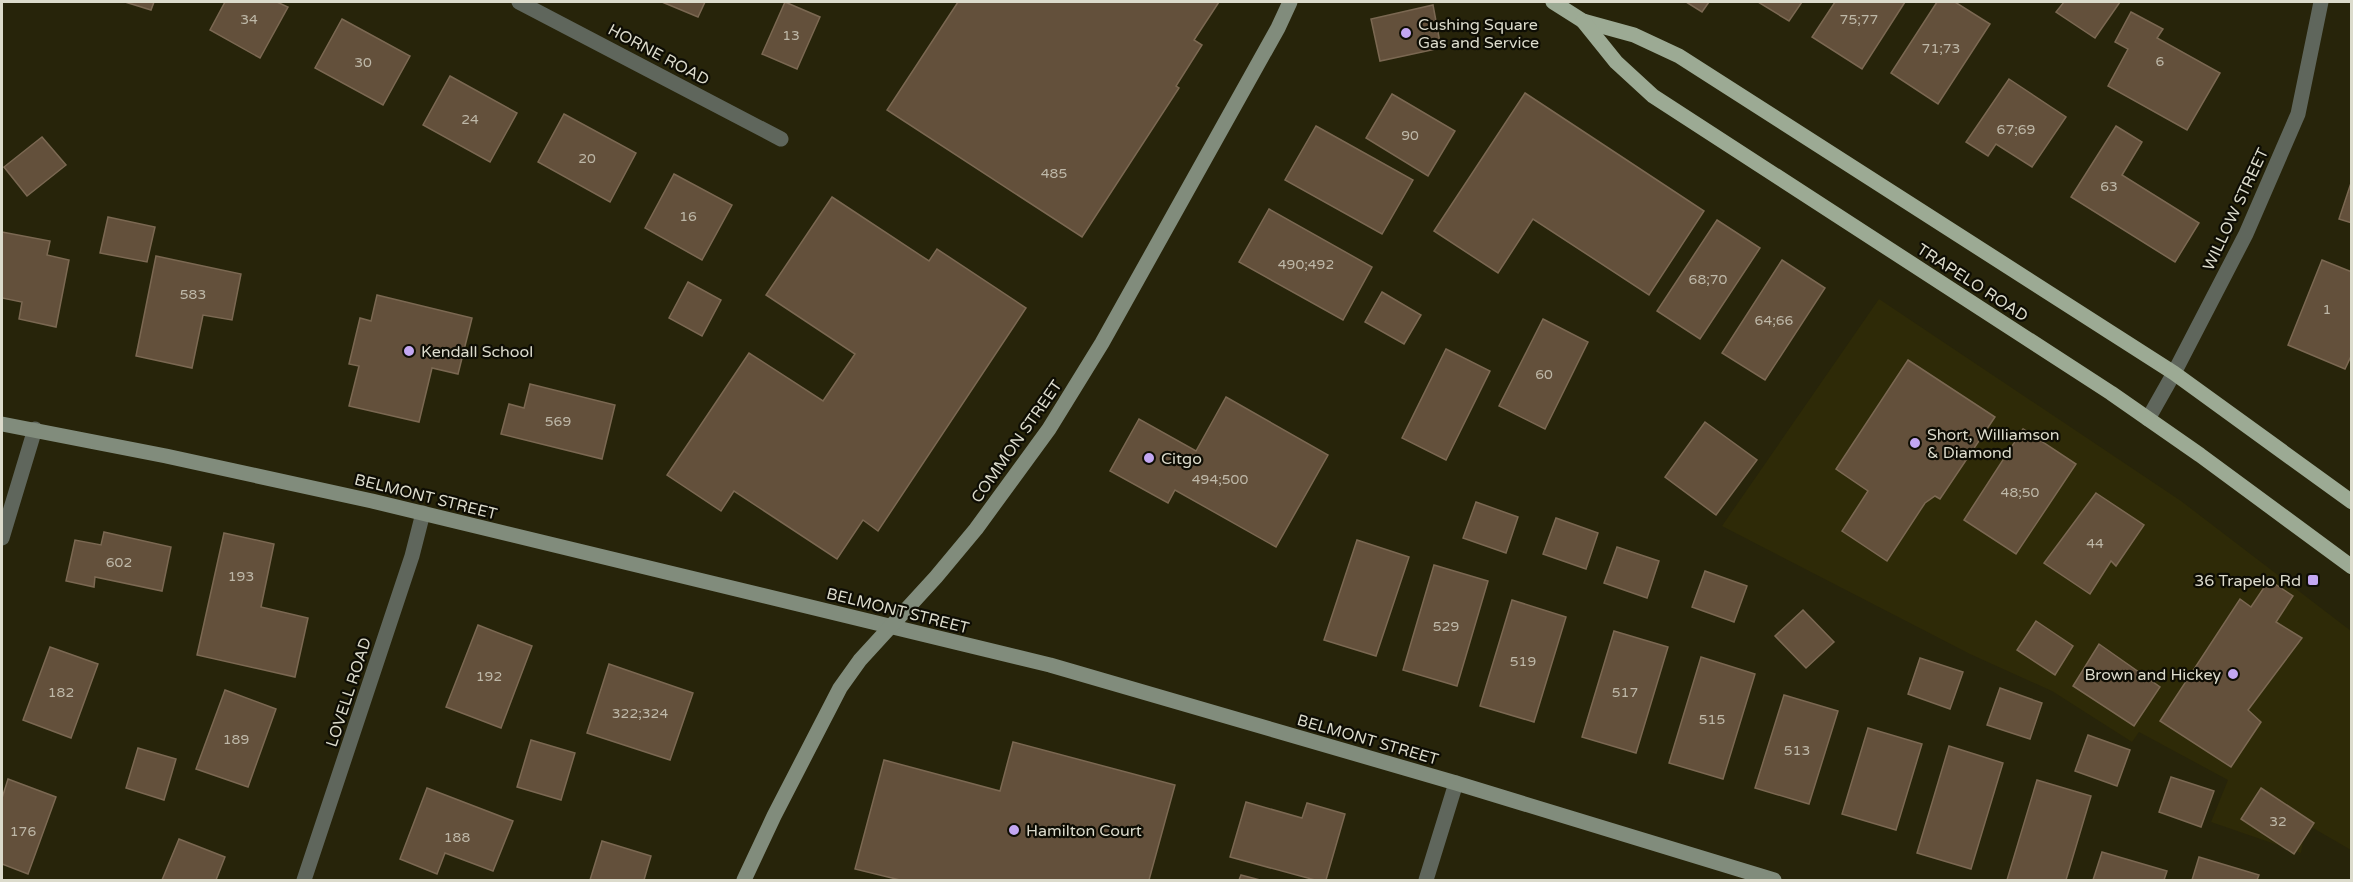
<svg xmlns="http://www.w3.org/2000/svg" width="2353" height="882" viewBox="0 0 2353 882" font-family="'Varela Round',sans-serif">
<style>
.built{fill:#2e2a07}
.building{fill:#63503b;stroke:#7b6852;stroke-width:1.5}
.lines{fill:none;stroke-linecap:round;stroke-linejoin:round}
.minor{stroke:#5f665c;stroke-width:15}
.secondary{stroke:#818c7c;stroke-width:15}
.primary{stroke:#9caa94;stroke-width:15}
.poi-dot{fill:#c3a7f2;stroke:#0e0d04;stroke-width:2}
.labels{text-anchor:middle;stroke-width:4.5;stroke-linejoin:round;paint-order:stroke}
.number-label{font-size:14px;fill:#beb8a8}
.poi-label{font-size:16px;fill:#dcdbcc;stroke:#0e0d04;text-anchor:start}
.street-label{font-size:16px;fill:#dcdbcc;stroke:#0e0d04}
</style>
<rect width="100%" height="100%" fill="#27240a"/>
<polygon class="built" points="1879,299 2181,501 2351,631 2351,850 2306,824 2301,853 2211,822 2228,780 2139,732 2132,742 2052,691 1970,654 1722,526"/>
<g class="building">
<polygon points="125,2 154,2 151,10"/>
<polygon points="225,2 277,2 288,7 260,58 210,30"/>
<polygon points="662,2 705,2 698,17"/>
<polygon points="785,2 820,17 797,69 762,54"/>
<polygon points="958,2 1219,2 1194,40 1202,45 1176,86 1179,88 1082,237 887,110"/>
<polygon points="1686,2 1709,2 1702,12"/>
<polygon points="1758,2 1802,2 1789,21"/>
<polygon points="1835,2 1905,2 1862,69 1812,37"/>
<polygon points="1937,2 1955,2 1990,24 1938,104 1891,73"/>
<polygon points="2064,2 2120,2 2095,38 2056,12"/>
<polygon points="1433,5 1441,48 1380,61 1371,19"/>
<polygon points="2131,12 2163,29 2157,38 2220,73 2187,130 2108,86 2128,49 2115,42"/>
<polygon points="342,19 410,56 383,105 315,68"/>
<polygon points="450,76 517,113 490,162 423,125"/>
<polygon points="2009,79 2066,117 2032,167 1996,144 1988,156 1966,142"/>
<polygon points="1525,93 1704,211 1649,295 1533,219 1498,273 1434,231"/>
<polygon points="1392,94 1455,131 1428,176 1366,138"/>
<polygon points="564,114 636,153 610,202 538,162"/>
<polygon points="1316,126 1413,180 1382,234 1285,180"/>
<polygon points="2116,126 2142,142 2122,175 2199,223 2175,262 2071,197"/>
<polygon points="42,137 66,165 27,196 4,167"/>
<polygon points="674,174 732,205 702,260 645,228"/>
<polygon points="2352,180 2352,223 2339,219"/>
<polygon points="832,197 929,261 937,249 1026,308 878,531 863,520 837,559 734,491 721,511 667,475 749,353 823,401 855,354 766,295"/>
<polygon points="1269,209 1372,267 1343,320 1239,262"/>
<polygon points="108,217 155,227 147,262 100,253"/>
<polygon points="1717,220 1760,248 1700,339 1657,311"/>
<polygon points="2,232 50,241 47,255 69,260 56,327 19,319 22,302 2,298"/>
<polygon points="156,256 241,274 232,320 203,315 192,368 136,356"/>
<polygon points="1782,260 1825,288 1765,380 1722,353"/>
<polygon points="2322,260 2352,272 2352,354 2345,369 2288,345"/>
<polygon points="688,282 721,300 702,336 669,318"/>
<polygon points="1382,292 1421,315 1404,344 1365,322"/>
<polygon points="377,295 472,318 458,374 432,368 419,422 349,406 359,366 349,364 360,318 371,321"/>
<polygon points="1543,319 1588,342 1545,429 1499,406"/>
<polygon points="1446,349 1490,371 1446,460 1402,438"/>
<polygon points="1908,360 1995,417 1940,499 1935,496 1925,503 1887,561 1842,531 1868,491 1836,469"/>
<polygon points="530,384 615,405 602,459 501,434 509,404 524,408"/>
<polygon points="1226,397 1328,455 1276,547 1175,490 1168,503 1110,471 1139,419 1196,451"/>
<polygon points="1705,422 1757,460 1716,515 1665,477"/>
<polygon points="2023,429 2076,464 2016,554 1964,520"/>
<polygon points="2096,493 2144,525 2116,566 2111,561 2090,594 2044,563"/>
<polygon points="1476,502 1518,517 1506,553 1463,538"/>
<polygon points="1556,518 1598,533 1586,569 1543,554"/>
<polygon points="104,532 171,547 162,591 95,577 94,587 66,581 75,540 101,545"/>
<polygon points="224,533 274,544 261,607 308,618 295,677 197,655"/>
<polygon points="1357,540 1409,557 1376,656 1324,640"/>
<polygon points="1617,547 1659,561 1647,598 1604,583"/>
<polygon points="1434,565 1488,581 1457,686 1403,670"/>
<polygon points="1705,571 1747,586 1734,622 1692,607"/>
<polygon points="2269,580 2293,596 2276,622 2302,638 2248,710 2261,722 2231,767 2160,721 2240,599 2251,607"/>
<polygon points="1512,600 1566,617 1534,722 1480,706"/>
<polygon points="1803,610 1834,642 1806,668 1775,636"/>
<polygon points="2036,621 2073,646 2055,675 2017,650"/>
<polygon points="478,625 532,646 501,728 446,707"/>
<polygon points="1614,631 1668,647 1636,753 1582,737"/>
<polygon points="2099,644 2160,687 2134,726 2073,686"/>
<polygon points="50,647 98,664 71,738 23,720"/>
<polygon points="1701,657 1755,674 1723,779 1669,763"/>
<polygon points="1920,658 1963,672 1950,709 1908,694"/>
<polygon points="609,664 693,693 670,760 587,733"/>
<polygon points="2000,688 2042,703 2030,739 1987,725"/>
<polygon points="225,690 276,709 248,787 196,769"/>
<polygon points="1784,695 1838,711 1809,804 1755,788"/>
<polygon points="1868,728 1922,744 1896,830 1842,814"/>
<polygon points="2088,735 2130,750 2117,786 2075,771"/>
<polygon points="531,740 575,753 561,800 517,787"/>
<polygon points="1013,742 1175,785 1149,880 900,880 855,869 884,760 1000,791"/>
<polygon points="1949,746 2003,763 1971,869 1917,853"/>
<polygon points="138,748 176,759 164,800 126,788"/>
<polygon points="2171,777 2214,791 2201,827 2159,812"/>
<polygon points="8,779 56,797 28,874 2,864 2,798"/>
<polygon points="2037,780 2091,796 2066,880 2007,880"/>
<polygon points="427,788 513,821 493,871 445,853 437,874 400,859"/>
<polygon points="2261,788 2314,823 2294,854 2241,819"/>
<polygon points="1246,802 1302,818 1307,803 1345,814 1326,880 1315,880 1230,857"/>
<polygon points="179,839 225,857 216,880 162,880"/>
<polygon points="602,841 651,856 644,880 590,880"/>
<polygon points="2102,852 2167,871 2164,880 2093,880"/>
<polygon points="2199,857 2259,875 2257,880 2192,880"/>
<polygon points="1241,875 1260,880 1239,880"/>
</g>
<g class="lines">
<g class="minor">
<polyline points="519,2 781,139"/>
<polyline points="2148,419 2174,373 2246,234 2298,114 2321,2"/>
<polyline points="2,538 35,429"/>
<polyline points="304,880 412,556 423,513"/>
<polyline points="1426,880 1456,783"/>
</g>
<g class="secondary">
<polyline points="2,424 166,456 372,501 1050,665 1456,783 1774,880"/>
<polyline points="744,880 774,816 840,688 860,660 936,577 976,529 1049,429 1102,343 1278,28 1290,2"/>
</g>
<g class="primary">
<polyline points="1553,2 1583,21 1634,35 1679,56 2174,373 2352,502"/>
<polyline points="1583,21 1616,62 1653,96 2111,393 2200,455 2352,567"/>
</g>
</g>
<g class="poi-dot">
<circle cx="1406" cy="33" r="6"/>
<circle cx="409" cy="351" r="6"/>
<circle cx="1915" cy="443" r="6"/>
<circle cx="1149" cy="458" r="6"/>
<rect x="2307" y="574" width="12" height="12" rx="3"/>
<circle cx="2233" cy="674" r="6"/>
<circle cx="1014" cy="830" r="6"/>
</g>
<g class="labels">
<g class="number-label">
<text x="249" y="24">34</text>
<text x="1859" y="24">75;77</text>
<text x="791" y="40">13</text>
<text x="1941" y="53">71;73</text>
<text x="2160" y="66">6</text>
<text x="363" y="67">30</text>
<text x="470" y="124">24</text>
<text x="2016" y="134">67;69</text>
<text x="1410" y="140">90</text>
<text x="587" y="163">20</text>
<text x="1054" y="178">485</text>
<text x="2109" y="191">63</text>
<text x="688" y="221">16</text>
<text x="1306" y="269">490;492</text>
<text x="1708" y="284">68;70</text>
<text x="193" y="299">583</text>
<text x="2327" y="314">1</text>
<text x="1774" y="325">64;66</text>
<text x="1544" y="379">60</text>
<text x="558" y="426">569</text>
<text x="1220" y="484">494;500</text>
<text x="2020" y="497">48;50</text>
<text x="2095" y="548">44</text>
<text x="119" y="567">602</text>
<text x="241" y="581">193</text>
<text x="1446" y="631">529</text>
<text x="1523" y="666">519</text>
<text x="489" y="681">192</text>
<text x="61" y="697">182</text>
<text x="1625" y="697">517</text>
<text x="640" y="718">322;324</text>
<text x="1712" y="724">515</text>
<text x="236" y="744">189</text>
<text x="1797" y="755">513</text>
<text x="2278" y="826">32</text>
<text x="23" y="836">176</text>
<text x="457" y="842">188</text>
</g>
<g class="poi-label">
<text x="1418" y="30">Cushing Square<tspan x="1418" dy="18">Gas and Service</tspan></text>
<text x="421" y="357">Kendall School</text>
<text x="1927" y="440">Short, Williamson<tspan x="1927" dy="18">&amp; Diamond</tspan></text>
<text x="1161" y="464">Citgo</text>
<text x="2301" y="586" text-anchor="end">36 Trapelo Rd</text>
<text x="2221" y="680" text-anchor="end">Brown and Hickey</text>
<text x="1026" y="836">Hamilton Court</text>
</g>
<g class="street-label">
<text transform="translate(659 54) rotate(28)" y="6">HORNE ROAD</text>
<text transform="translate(2235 209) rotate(-65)" y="6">WILLOW STREET</text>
<text transform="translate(1973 282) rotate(33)" y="6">TRAPELO ROAD</text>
<text transform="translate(1016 441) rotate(-55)" y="6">COMMON STREET</text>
<text transform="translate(426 496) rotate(14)" y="6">BELMONT STREET</text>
<text transform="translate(898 610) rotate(14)" y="6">BELMONT STREET</text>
<text transform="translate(348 692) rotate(-72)" y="6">LOVELL ROAD</text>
<text transform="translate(1368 739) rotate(16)" y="6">BELMONT STREET</text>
</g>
</g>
<rect width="2353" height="882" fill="none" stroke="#dcdbcc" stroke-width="6"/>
</svg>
